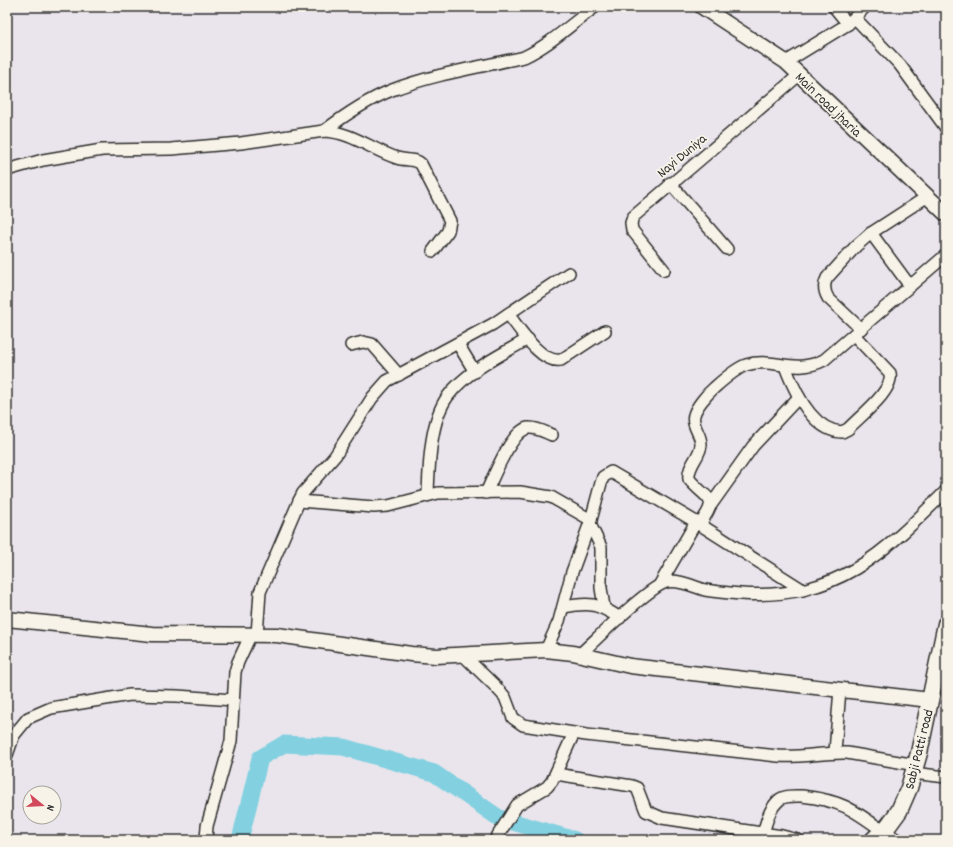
<svg xmlns="http://www.w3.org/2000/svg" width="953" height="847" viewBox="0 0 953 847" font-family="Dekko,sans-serif">
<style>
.lines{fill:none;stroke-linecap:round;stroke-linejoin:round}
.river{stroke:#82d0e0;stroke-width:17}
.service-casing{stroke:#2b2b2b;stroke-width:8}
.minor-casing{stroke:#2b2b2b;stroke-width:14}
.tertiary-casing{stroke:#2b2b2b;stroke-width:17}
.secondary-casing{stroke:#2b2b2b;stroke-width:19}
.service{stroke:#f7f3e8;stroke-width:5.5}
.minor{stroke:#f7f3e8;stroke-width:11}
.tertiary{stroke:#f7f3e8;stroke-width:14}
.secondary{stroke:#f7f3e8;stroke-width:16}
.labels{text-anchor:middle;stroke-width:3.5;stroke-linejoin:round;paint-order:stroke}
.street-label{font-size:14px;fill:#2b2b2b;stroke:#f7f3e8}
</style>
<rect width="100%" height="100%" fill="#eae5ec"/>
<filter id="ink" filterUnits="userSpaceOnUse"><feTurbulence type="fractalNoise" baseFrequency=".025" numOctaves="2"/><feDisplacementMap in="SourceGraphic" scale="8" xChannelSelector="R" yChannelSelector="G"/><feConvolveMatrix kernelMatrix="1 2 1 2 8 2 1 2 1" color-interpolation-filters="sRGB"/></filter>
<g filter="url(#ink)">
<g class="lines">
<polyline class="river" points="240,840 260,758 284,744 343,747 434,773 499,818 575,840"/>
<defs>
<polyline id="service" points="888,830 903,840"/>
<g id="minor">
<polyline points="834,7 848,24"/>
<polyline points="855,18 900,65 946,128"/>
<polyline points="786,62 848,24 865,7"/>
<path d="M324,131c21,-16 43,-31 68,-41 42,-16 88,-23 132,-33 27,-13 47,-33 71,-50"/>
<path d="M7,170l36,-10 59,-10 69,-1 70,-6 83,-12c28,1 48,19 73,27 9,3 18,0 24,6l29,57 -2,10 -15,20"/>
<polyline points="670,183 727,249"/>
<polyline points="871,233 910,286"/>
<polyline points="664,270 632,230 631,223 633,217 799,75"/>
<path d="M508,314c12,15 33,50 53,46l44,-29"/>
<path d="M861,329l-33,-31c-4,-7 -5,-13 -1,-20l29,-32 15,-13 57,-37"/>
<polyline points="458,344 475,372"/>
<polyline points="351,345 363,342 372,344 399,375"/>
<path d="M785,366c9,24 27,65 57,66l6,-3c12,-13 46,-38 42,-56l-36,-38"/>
<path d="M486,493c7,-15 25,-62 42,-65 8,-1 17,4 24,7"/>
<path d="M428,494c1,-29 2,-74 20,-98 20,-26 53,-41 80,-57"/>
<polyline points="299,501 374,507 388,506 438,493 520,492 551,497 591,520"/>
<polyline points="711,505 753,446 799,397"/>
<polyline points="590,524 601,547 601,588 604,607"/>
<path d="M699,525c22,-29 8,-24 -10,-46 -2,-13 11,-22 12,-34 1,-10 -10,-19 -7,-30 2,-8 13,-21 20,-27 9,-8 21,-19 32,-23 27,-8 49,10 78,-5l122,-105"/>
<polyline points="660,584 696,522"/>
<path d="M563,607c27,-5 34,-4 57,11"/>
<polyline points="257,635 260,592 299,501 303,493 335,456 372,398 387,381 493,324 569,273"/>
<polyline points="546,650 559,621 572,572 591,520 601,483 603,477 611,472 696,522 803,590"/>
<path d="M463,655l32,31 10,11 8,21 10,7 63,10 192,21c23,2 45,-4 69,-3l69,12"/>
<path d="M579,655c17,-15 70,-69 88,-73 12,-3 27,5 38,8 12,2 24,3 36,4 96,6 142,-40 205,-103"/>
<polyline points="835,752 840,689"/>
<polyline points="7,755 14,735 28,718 51,708 130,695 177,696 233,700"/>
<polyline points="913,773 946,777"/>
<polyline points="556,774 632,786 637,788 646,811 662,818 782,836 798,840"/>
<path d="M763,833c4,-12 6,-24 16,-33 6,-5 16,-4 23,-4 40,5 49,12 81,35"/>
<polyline points="206,840 207,826 231,741 235,672 238,662 251,634"/>
<polyline points="495,840 517,805 547,787 552,781 574,733"/>
</g>
<g id="tertiary">
<polyline points="702,7 786,62 946,214"/>
<polyline points="7,619 152,634 277,635 411,654 436,656 546,650 573,653 630,666 930,700"/>
</g>
<polyline id="secondary" points="873,840 888,826 899,811 909,788 919,753 946,624"/>
</defs>
<use href="#service" class="service-casing"/>
<use href="#minor" class="minor-casing"/>
<use href="#tertiary" class="tertiary-casing"/>
<use href="#secondary" class="secondary-casing"/>
<use href="#service" class="service"/>
<use href="#minor" class="minor"/>
<use href="#tertiary" class="tertiary"/>
<use href="#secondary" class="secondary"/>
</g>
</g>
<g class="labels">
<g class="street-label">
<text transform="translate(829 104) rotate(44)" y="5">Main road jharia</text>
<text transform="translate(681 155) rotate(-40)" y="5">Nayi Duniya</text>
<text transform="translate(918 749) rotate(-76)" y="5">Sabji Patti road</text>
</g>
</g>
<rect width="953" height="847" fill="none" stroke="#f7f3e8" stroke-width="24"/>
<rect x="12" y="12" width="929" height="823" fill="none" stroke="#2b2b2b" stroke-width="1.5" filter="url(#ink)"/>
<g transform="translate(42 805) rotate(108)"><circle r="19" fill="#f7f3e8" stroke="#a5a39c"/>
<path d="M0-3L7 15L0 10L-7 15Z" fill="#d1495b"/>
<text y="-6" font-size="11" font-weight="bold" text-anchor="middle" fill="#2b2b2b">N</text>
</g>
</svg>
